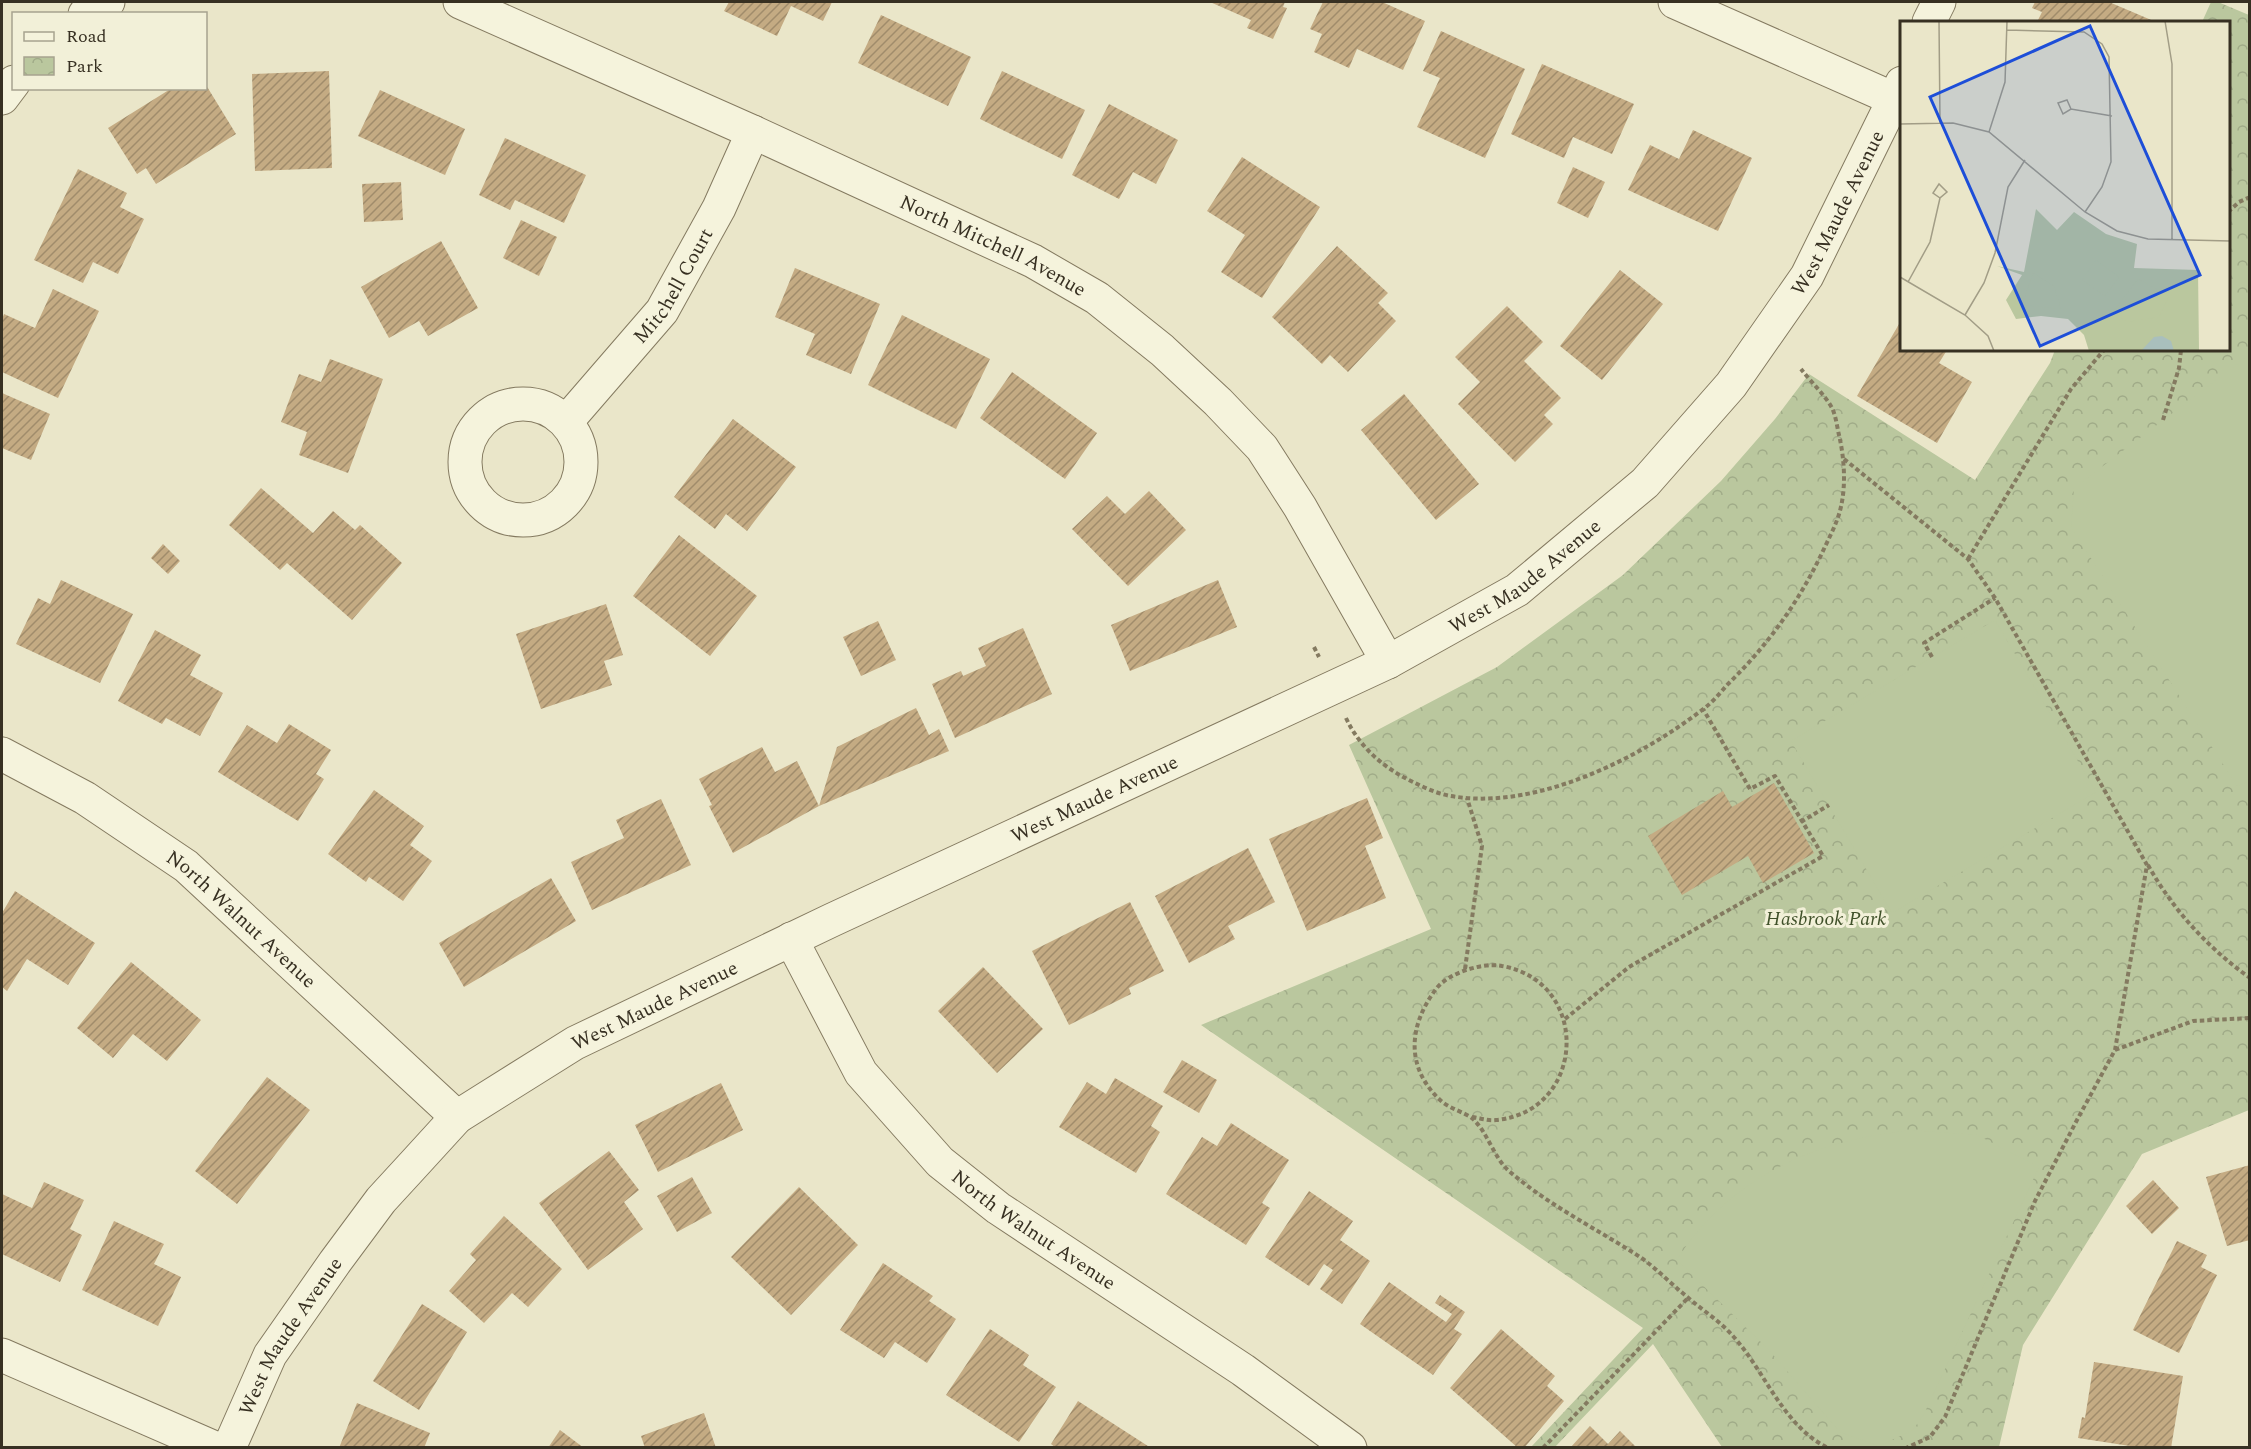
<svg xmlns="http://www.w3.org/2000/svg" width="2251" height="1449" viewBox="0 0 2251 1449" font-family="Spectral,serif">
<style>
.park{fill:url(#park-crowns)}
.pitch{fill:#bac79e}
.building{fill:url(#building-hatch)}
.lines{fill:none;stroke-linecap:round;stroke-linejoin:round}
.minor-casing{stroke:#847a60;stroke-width:35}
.path{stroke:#847a60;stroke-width:4;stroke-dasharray:4.5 3;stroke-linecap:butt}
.minor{stroke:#f5f3dc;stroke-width:33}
.labels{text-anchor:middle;stroke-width:6;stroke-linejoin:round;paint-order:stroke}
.street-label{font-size:20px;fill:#373022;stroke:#f2f0d8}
.park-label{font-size:20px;font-style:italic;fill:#40512a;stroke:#f2f0d8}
.inset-road{fill:none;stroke:#a29d86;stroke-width:1.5}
.view{fill:#1d4ed8;fill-opacity:0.15;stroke:#1d4ed8;stroke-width:3}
.inset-edge{fill:none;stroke:#373022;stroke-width:3}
</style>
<defs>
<pattern id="park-crowns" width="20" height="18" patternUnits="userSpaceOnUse" patternTransform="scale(1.5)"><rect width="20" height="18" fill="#bac79e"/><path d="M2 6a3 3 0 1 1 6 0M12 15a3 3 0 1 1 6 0" fill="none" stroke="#a0ab88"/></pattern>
<pattern id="building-hatch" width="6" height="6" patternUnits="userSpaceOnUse" patternTransform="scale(1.5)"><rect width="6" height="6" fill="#c4ab83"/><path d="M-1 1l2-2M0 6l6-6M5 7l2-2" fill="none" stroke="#a08c6b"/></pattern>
</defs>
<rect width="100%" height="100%" fill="#eae6c9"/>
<polygon class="park" points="2211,2 2218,2 2249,15 2249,1110 2142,1154 2023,1345 1999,1447 1722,1447 1653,1344 1555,1447 1531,1447 1643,1328 1201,1025 1431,929 1349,745 1497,667 1623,575 1721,481 1775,419 1809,374 1975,480 2050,363 2055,350 2228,350 2228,22 2202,22"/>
<g class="pitch">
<polygon points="2249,355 2250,781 2237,786 2071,527 2074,488"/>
<polygon points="1995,620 2096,792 1892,913 1791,741"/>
<path d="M1908,1130l69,5 62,32 -115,247 -11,16 -34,16 -39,-14 -71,-82 -92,-90c37,-60 100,-101 168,-118 20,-6 42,-8 63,-12z"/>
</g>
<g class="building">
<polygon points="729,2 832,2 823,21 791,6 777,36 724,11"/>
<polygon points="1210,2 1285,2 1283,7 1287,8 1273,39 1247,28 1251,20"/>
<polygon points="1323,2 1382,2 1425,21 1403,70 1357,49 1349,68 1314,52 1322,34 1310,29"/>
<polygon points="2035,2 2109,2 2156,22 2037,22 2042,12 2032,8"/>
<polygon points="881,15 971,57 948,106 858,63"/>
<polygon points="1441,31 1525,69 1485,158 1417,127 1440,78 1423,71"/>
<polygon points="1542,64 1634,104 1612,154 1573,137 1564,158 1511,134"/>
<polygon points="329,71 332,168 255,171 252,74"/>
<polygon points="1002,71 1085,110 1062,159 980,119"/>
<polygon points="206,85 236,134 156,184 146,168 137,174 108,128 172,88 206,88"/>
<polygon points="380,90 465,129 445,175 358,136"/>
<polygon points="1109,104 1178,140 1156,184 1133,172 1119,199 1072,175"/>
<polygon points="1693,130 1752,158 1718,231 1628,190 1650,145 1679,159"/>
<polygon points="505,138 586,175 564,223 515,200 510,210 479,195"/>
<polygon points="1242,157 1320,207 1262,298 1221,272 1245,235 1207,211"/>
<polygon points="1573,167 1605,182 1588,218 1557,203"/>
<polygon points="78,169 127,193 120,207 144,219 118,274 93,262 83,283 34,260"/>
<polygon points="401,182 403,220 364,222 362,184"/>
<polygon points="521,220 557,237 539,276 503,258"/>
<polygon points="441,241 478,308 428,336 419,321 389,338 361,287"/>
<polygon points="1337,246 1388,293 1378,303 1396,321 1348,372 1330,355 1322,364 1272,317"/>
<polygon points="795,268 880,304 851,374 806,355 815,334 775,317"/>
<polygon points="1620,270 1663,304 1602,380 1560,346"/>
<polygon points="53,289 99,311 58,398 2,372 2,319 4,314 35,328"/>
<polygon points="1507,306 1543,342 1524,361 1561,398 1544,415 1553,424 1515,462 1458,404 1480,382 1455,357"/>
<polygon points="902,315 990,359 956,429 868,385"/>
<polygon points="1902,319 1902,350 1947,350 1939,363 1972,382 1937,443 1857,396"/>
<polygon points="330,359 383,379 348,473 299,455 307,432 281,422 299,374 321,382"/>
<polygon points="1012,372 1097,433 1065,479 980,418"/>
<polygon points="2,393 50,414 31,460 2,448"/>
<polygon points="1404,394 1479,484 1436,520 1361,430"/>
<polygon points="733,419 796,467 747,531 726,514 715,529 674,497"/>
<polygon points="261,488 313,533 333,511 355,530 360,525 402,563 352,620 287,563 280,570 229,525"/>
<polygon points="1149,491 1186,530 1128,586 1072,529 1107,496 1125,514"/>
<polygon points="679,535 757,596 710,656 633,596"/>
<polygon points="163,544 180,561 168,574 151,558"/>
<polygon points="61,580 133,614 100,683 16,644 38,598 50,604"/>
<polygon points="1218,580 1237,627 1130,671 1111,625"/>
<polygon points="606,604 623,655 604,661 612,685 541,709 516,634"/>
<polygon points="878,621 896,660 861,676 843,637"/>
<polygon points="1023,628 1052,694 955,738 932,684 961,671 963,676 986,666 978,648"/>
<polygon points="155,630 201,655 190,675 223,693 200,736 166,718 162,724 118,701"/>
<polygon points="916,708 929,735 939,729 949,751 819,806 733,853 709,806 712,805 699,779 762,747 775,772 797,761 819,806 837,747"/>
<polygon points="289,724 331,750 316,774 324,779 298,821 218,772 247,725 277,743"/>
<polygon points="1774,783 1814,853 1763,883 1748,856 1682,895 1648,836 1723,791 1732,807"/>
<polygon points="374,790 424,826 410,845 432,861 403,901 369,877 366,882 328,854"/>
<polygon points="1367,798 1383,838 1365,846 1386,898 1307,931 1269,839"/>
<polygon points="661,799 691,865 592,910 571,862 624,838 616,820"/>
<polygon points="1248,848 1275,902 1228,926 1235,939 1189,963 1155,896"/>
<polygon points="551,878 576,921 464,987 439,943"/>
<polygon points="15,891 95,943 68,985 27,959 7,991 2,987 2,913"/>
<polygon points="1130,902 1164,971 1129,988 1131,994 1069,1025 1032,951"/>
<polygon points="131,962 201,1020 167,1061 133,1034 113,1058 77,1028"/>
<polygon points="983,967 1043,1029 997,1073 938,1011"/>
<polygon points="1182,1060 1217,1080 1199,1113 1163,1092"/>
<polygon points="267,1077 310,1110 237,1204 195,1171"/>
<polygon points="1115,1078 1163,1106 1151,1126 1160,1132 1136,1173 1059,1127 1087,1082 1106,1094"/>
<polygon points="721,1083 743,1130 658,1172 635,1125"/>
<polygon points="1231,1123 1289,1160 1262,1203 1270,1208 1246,1245 1166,1194 1202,1137 1217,1146"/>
<polygon points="609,1151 639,1190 624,1202 643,1229 588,1270 539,1203"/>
<polygon points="2250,1165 2250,1240 2227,1246 2206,1177"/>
<polygon points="692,1177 712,1213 677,1232 657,1196"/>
<polygon points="2153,1180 2179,1208 2152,1234 2126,1206"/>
<polygon points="44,1182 84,1200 70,1229 82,1235 60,1282 2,1254 2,1194 32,1208"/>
<polygon points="799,1187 858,1245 791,1315 731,1257"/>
<polygon points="1309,1191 1353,1221 1340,1240 1370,1261 1342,1304 1320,1289 1333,1270 1324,1264 1309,1286 1265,1257"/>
<polygon points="504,1216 562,1269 528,1307 512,1293 484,1323 449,1291 476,1260 470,1254"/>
<polygon points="114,1221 164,1244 154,1264 181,1277 158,1326 82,1290"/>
<polygon points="2177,1241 2207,1255 2201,1267 2217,1275 2179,1353 2133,1330"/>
<polygon points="883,1263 933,1296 929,1301 956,1319 927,1363 895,1342 884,1358 840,1330"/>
<polygon points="1389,1282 1446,1322 1452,1314 1435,1303 1440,1295 1465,1312 1454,1329 1462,1334 1433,1375 1360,1324"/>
<polygon points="422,1304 467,1332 419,1410 373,1381"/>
<polygon points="990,1329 1029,1355 1023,1365 1056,1387 1019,1442 946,1395"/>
<polygon points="1501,1329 1555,1376 1547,1386 1564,1401 1524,1448 1518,1448 1450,1388"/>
<polygon points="2094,1362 2183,1376 2171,1448 2143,1448 2078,1438 2082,1417 2085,1418"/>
<polygon points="1078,1401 1151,1448 1056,1448 1051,1444"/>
<polygon points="357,1403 430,1433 424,1448 339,1448"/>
<polygon points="704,1413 716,1448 645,1448 641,1436"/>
<polygon points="1590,1426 1608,1444 1620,1431 1637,1448 1570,1448"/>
<polygon points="560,1430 584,1448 548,1448"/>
</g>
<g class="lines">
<defs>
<g id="minor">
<path id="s1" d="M460,2l293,130 280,129 64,37 65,52 56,52 44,46 38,59 88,155"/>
<polyline points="1675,2 1894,99"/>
<polyline points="85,14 108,2"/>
<polyline points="1929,22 1939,2"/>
<polyline points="2,98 14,82"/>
<circle cx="523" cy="462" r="58"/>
<path id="s2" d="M566,422l96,-111 57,-103 34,-76"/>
<path id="s3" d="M2,754l83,44 101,68 271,251"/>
<path id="s4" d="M791,939l70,134 79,89 58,46 245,162 107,78"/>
<polyline points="2,1355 215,1448"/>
<path id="s5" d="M229,1448l41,-93 65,-93 46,-62 34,-37 42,-46 27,-17 91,-57 257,-123 556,-258 129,-72 128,-107 86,-98 76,-109 95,-193"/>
</g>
</defs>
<use href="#minor" class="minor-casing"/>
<g class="path">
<polyline points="2228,212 2239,202 2250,197"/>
<polyline points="2163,420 2179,368 2181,350"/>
<polyline points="1844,459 1968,559 1995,598 2147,865 2115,1050 2077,1120 2035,1201 1945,1417 1930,1437 1906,1448"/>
<polyline points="1968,559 2071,389 2104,350"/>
<polyline points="1314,647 1319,657"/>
<polyline points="1932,657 1924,643 1995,598"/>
<path d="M1346,718c14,30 38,50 67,64 12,6 25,12 38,14 84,15 187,-37 251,-86 10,-7 18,-17 26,-26 40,-39 70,-81 94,-131 5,-11 11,-22 15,-33 10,-26 8,-59 2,-85 -2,-8 -3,-19 -7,-27 -7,-13 -21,-26 -31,-39"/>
<polyline points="1801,822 1829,805"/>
<path d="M2148,865c25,45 60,83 102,113"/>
<polyline points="1465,969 1482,846 1467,798"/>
<polyline points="1565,1019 1629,967 1823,856 1775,776 1750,789 1703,709"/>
<polyline points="2115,1050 2193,1021 2250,1018"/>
<path d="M1472,1117c8,1 16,4 24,3 90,-8 96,-138 6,-154 -19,-4 -54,7 -66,23 -27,36 -31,77 3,110 10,10 26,13 34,20 15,14 21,39 36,52 39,34 88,58 131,86 16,11 30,26 45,38 12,11 26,20 38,31 40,36 55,97 105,122"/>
<polyline points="1543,1448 1688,1298"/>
</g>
<use href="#minor" class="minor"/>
</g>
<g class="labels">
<g class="street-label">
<text dy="7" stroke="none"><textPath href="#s5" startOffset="2090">West Maude Avenue</textPath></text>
<text dy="7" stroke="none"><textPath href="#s1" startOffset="586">North Mitchell Avenue</textPath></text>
<text dy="7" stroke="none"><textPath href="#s2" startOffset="174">Mitchell Court</textPath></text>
<text dy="7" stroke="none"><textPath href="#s5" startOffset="1604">West Maude Avenue</textPath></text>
<text dy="7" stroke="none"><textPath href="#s5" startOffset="1118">West Maude Avenue</textPath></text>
<text dy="7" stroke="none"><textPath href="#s3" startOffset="292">North Walnut Avenue</textPath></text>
<text dy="7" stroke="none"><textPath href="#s5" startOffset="632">West Maude Avenue</textPath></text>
<text dy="7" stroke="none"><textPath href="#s4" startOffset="386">North Walnut Avenue</textPath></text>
<text dy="7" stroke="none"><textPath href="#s5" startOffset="128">West Maude Avenue</textPath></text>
</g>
<g class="park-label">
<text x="1826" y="925">Hasbrook Park</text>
</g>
</g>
<g transform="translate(1900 21)">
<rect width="330" height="330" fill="#eae6c9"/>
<path d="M136,188l21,21 17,-18 32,22 31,10 -3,24 64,2 1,81h-110l-5,-16 -16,-16 -27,-3 -25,3 -10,-19 16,-25 -25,-9 27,6z" fill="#bac79e"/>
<path d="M196,239l23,17 -14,19 -23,-16zM133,252l21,13 7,23 -39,-4zM238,258l31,17 -10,21 -32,5 -14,-10z" fill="#bac79e"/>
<path d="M262,315l9,5 3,10h-33l13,-14z" fill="#a9bfbd"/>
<path class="inset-road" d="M39,0l1,102M265,0l7,43v176M107,9l77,2 18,12 7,13 2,105 -9,25 -17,25M171,88l-4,-9 -9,3 5,11 8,-5 41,7M0,103l53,-1 36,9 96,80 32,19 31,8 82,2M89,111l16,-50 2,-61M0,256l65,38 23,21 6,15M8,261l22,-40 10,-44 7,-6 -8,-8 -6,9 7,5M65,294l19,-32 11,-30 13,-66 17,-27"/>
<path class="view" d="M190,5l110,249 -160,71 -110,-249z"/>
<rect width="330" height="330" class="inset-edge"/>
</g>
<rect width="2251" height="1449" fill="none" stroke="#373022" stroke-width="6"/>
<rect x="12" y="12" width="195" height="78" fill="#f2f0d8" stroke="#a7a38f" stroke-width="1.5"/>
<rect x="24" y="32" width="30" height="9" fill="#f5f3dc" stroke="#a7a38f" stroke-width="1.5"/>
<text x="66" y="42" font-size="18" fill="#373022">Road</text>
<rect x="24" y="57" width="30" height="18" fill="url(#park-crowns)" stroke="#a7a38f" stroke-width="1.5"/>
<text x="66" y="72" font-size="18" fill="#373022">Park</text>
</svg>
